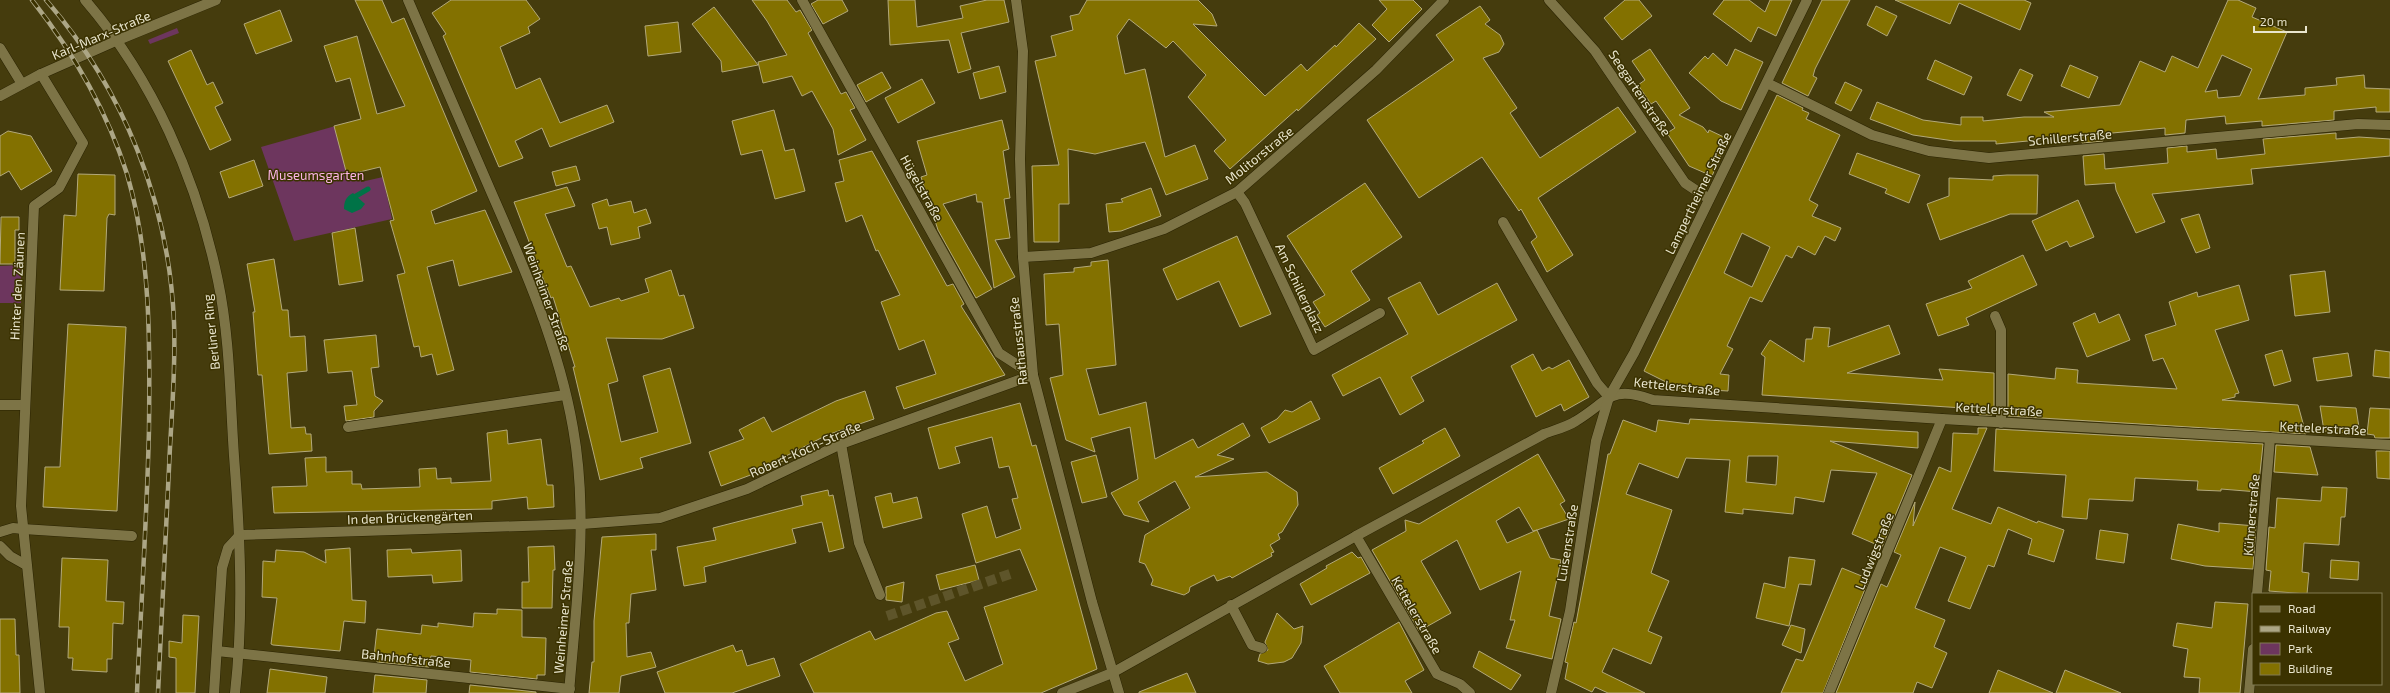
<svg xmlns="http://www.w3.org/2000/svg" width="2390" height="693" viewBox="0 0 2390 693" font-family="'Exo 2',sans-serif">
<style>
.green{fill:#6d365e}
.water{fill:#007347}
.lines{fill:none;stroke-linecap:round;stroke-linejoin:round}
.stream{stroke:#007347;stroke-width:5}
.building{fill:#837100;stroke:#b3a97a;fill-rule:evenodd}
.minor-tunnel{stroke:#5e552a;stroke-width:10;stroke-dasharray:10 5;stroke-linecap:butt}
.minor-casing{stroke:#2a2301;stroke-width:11}
.minor{stroke:#7d7446;stroke-width:10}
.rail-casing{stroke:#aca685;stroke-width:4.5}
.rail{stroke:#3b3200;stroke-width:3;stroke-dasharray:9;stroke-linecap:butt}
.labels{text-anchor:middle;stroke-width:3;stroke-linejoin:round;paint-order:stroke}
.street-label{font-size:13px;fill:#e9e5cd;stroke:#3b3200}
.park-label{font-size:13px;fill:#fcb5e6;stroke:#3b3200}
</style>
<rect width="100%" height="100%" fill="#453c0d"/>
<g class="green">
<polygon points="177,28 179,33 150,44 148,40"/>
<polygon points="346,123 361,182 383,177 392,219 294,241 261,147"/>
<polygon points="21,265 21,303 0,303 0,266"/>
</g>
<path class="water" d="M353,193l12,11 -4,5 -9,4 -8,-4c0,-8 2,-12 9,-16z"/>
<g class="lines">
<polyline class="stream" points="356,196 368,189"/>
</g>
<g class="building">
<polygon points="355,0 382,0 392,23 404,18 477,191 431,211 435,224 485,210 512,272 459,286 453,260 427,267 454,370 437,375 432,354 421,357 419,346 414,347 397,275 405,273 390,221 394,220 380,167 347,175 334,126 361,119 350,78 336,82 324,46 357,36 377,114 405,106"/>
<polygon points="451,0 526,0 540,19 528,27 530,33 500,47 516,89 540,78 560,123 607,105 614,122 550,147 542,128 515,141 523,158 499,167 443,36 446,34 432,13"/>
<polygon points="752,0 787,0 796,12 800,10 812,30 808,33 841,94 846,92 855,108 850,110 866,140 838,155 833,129 812,91 802,96 792,76 763,83 758,62 787,55 767,21"/>
<polygon points="818,0 842,0 848,11 823,24 811,4"/>
<polygon points="888,0 915,0 917,27 963,18 960,6 987,0 1004,0 1009,22 961,33 971,69 958,73 949,40 890,45"/>
<polygon points="1087,0 1198,0 1212,14 1217,26 1193,24 1265,96 1301,64 1307,71 1335,45 1336,47 1359,23 1376,39 1298,111 1297,109 1230,169 1214,151 1226,140 1188,97 1206,75 1173,41 1166,48 1129,19 1117,36 1125,74 1145,69 1165,157 1195,145 1208,179 1166,195 1145,142 1095,154 1068,149 1069,204 1059,204 1059,242 1034,242 1032,166 1059,165 1035,61 1056,56 1051,36 1073,30 1070,16 1079,14"/>
<polygon points="1379,0 1413,0 1422,9 1389,42 1372,25 1387,9"/>
<polygon points="1625,0 1639,0 1652,16 1622,40 1604,18"/>
<polygon points="1724,0 1749,0 1765,12 1770,0 1792,0 1776,36 1758,27 1751,42 1713,14"/>
<polygon points="1822,0 1850,0 1815,69 1813,76 1817,78 1808,96 1782,83"/>
<polygon points="1895,0 2024,0 2031,3 2020,30 1959,3 1950,24"/>
<path d="M2228,0h10l18,8 -4,9 35,15 -29,67 47,-4v-7l32,-3 -1,-7 28,-3 1,13 25,1v23h-14v-5l-42,4v9l-72,6v-5l-36,3 -1,-8 -39,4 -1,13 -20,2v-7l-63,6 1,7 -21,2 -1,-7 -85,8v-3h-42l-41,-6 -43,-16 7,-17 46,18 38,5v-8h22v4l41,-4h30l-10,-5 76,-7 20,-44 25,11 7,-16 26,12zM2222,55l30,14 -12,27 -22,2 -1,-8 -12,2z"/>
<polygon points="1480,6 1490,20 1485,24 1500,35 1504,44 1499,52 1483,58 1517,108 1510,113 1540,158 1618,107 1636,132 1538,198 1573,255 1547,272 1531,242 1537,237 1521,209 1519,211 1482,157 1419,198 1367,120 1454,60 1436,35"/>
<polygon points="1876,6 1897,16 1887,36 1867,25"/>
<polygon points="714,7 731,29 758,65 722,72 721,61 692,24"/>
<polygon points="280,10 292,41 256,54 244,24"/>
<polygon points="678,22 681,52 648,56 645,26"/>
<polygon points="1650,49 1690,108 1679,115 1703,127 1708,133 1709,130 1728,139 1712,176 1689,166 1667,133 1675,128 1656,101 1651,104 1638,85 1645,80 1632,61"/>
<polygon points="1735,49 1763,62 1741,110 1721,101 1689,73 1705,56 1708,59 1713,53 1727,66"/>
<polygon points="191,50 207,85 213,82 223,103 215,107 231,140 210,150 168,61"/>
<polygon points="1935,60 1972,77 1964,95 1927,79"/>
<polygon points="2070,65 2098,77 2089,98 2061,86"/>
<polygon points="999,66 1006,92 980,99 973,73"/>
<polygon points="2020,69 2033,75 2021,101 2007,95"/>
<polygon points="882,72 891,88 866,102 857,85"/>
<polygon points="922,79 935,103 898,123 885,98"/>
<polygon points="1845,82 1862,90 1851,111 1835,103"/>
<path d="M1777,95l26,13 -1,2 7,3 -3,6 34,16 -31,65 9,5 -6,11 29,12 -6,13 -10,-5 -10,19 -17,-9 -6,12 -6,-3 -24,47 -12,-5 -23,49 6,3 -13,25 9,1 -1,16 -50,-3 -34,-17zM1742,233l28,14 -18,40 -28,-14z"/>
<polygon points="774,110 785,151 794,149 805,191 775,199 762,150 741,155 732,121"/>
<polygon points="1002,120 1009,149 1003,151 1010,198 1004,199 1010,238 995,240 1015,277 994,288 982,202 977,202 976,194 943,204 992,289 976,298 938,230 921,177 927,175 917,141"/>
<polygon points="8,131 31,136 52,171 21,190 9,171 0,176 0,136"/>
<polygon points="2336,133 2336,139 2359,137 2390,139 2390,156 2251,169 2253,184 2152,194 2165,222 2136,233 2116,190 2115,183 2085,185 2083,156 2104,154 2105,169 2168,163 2167,148 2187,146 2187,152 2216,149 2217,159 2265,154 2263,139"/>
<polygon points="872,151 947,286 953,284 964,304 961,306 1005,375 904,409 896,387 936,374 924,340 899,350 881,302 900,295 878,250 876,251 862,215 846,222 835,183 844,181 839,160"/>
<polygon points="1857,153 1920,175 1909,203 1885,193 1887,189 1849,174"/>
<polygon points="254,160 263,186 229,198 220,172"/>
<polygon points="576,166 580,180 556,186 552,172"/>
<polygon points="78,174 115,175 115,215 109,214 107,218 104,291 60,290 64,215 76,216"/>
<polygon points="2007,175 2038,175 2037,214 2010,214 1940,240 1927,204 1949,196 1949,178 1993,180 1993,176"/>
<polygon points="1365,183 1402,237 1351,271 1370,300 1325,327 1317,315 1320,313 1313,302 1325,295 1287,236"/>
<polygon points="567,187 575,206 545,214 567,267 571,266 590,307 619,298 621,301 649,292 645,279 671,270 679,296 684,295 694,328 662,339 606,338 618,381 608,384 621,442 658,432 643,376 670,368 691,443 640,458 643,468 600,480 573,367 575,367 553,297 551,298 542,276 514,202"/>
<polygon points="1151,188 1161,216 1121,231 1109,232 1106,204 1123,202 1121,199"/>
<polygon points="607,199 609,206 631,201 634,213 646,209 651,223 638,227 640,238 611,245 607,227 599,229 592,204"/>
<polygon points="2078,200 2094,237 2070,247 2067,241 2046,251 2032,221"/>
<polygon points="2199,214 2210,248 2196,253 2181,219"/>
<polygon points="1,217 19,217 19,230 15,230 15,264 0,264"/>
<polygon points="355,228 363,281 339,285 332,233"/>
<polygon points="1237,236 1271,314 1240,327 1219,281 1177,300 1163,269"/>
<polygon points="2023,255 2037,285 1966,318 1969,325 1938,336 1926,304 1972,288 1968,281"/>
<polygon points="274,259 282,310 288,310 290,337 305,336 307,371 287,373 291,428 305,427 306,434 311,434 312,451 269,454 262,375 258,375 253,312 255,312 247,264"/>
<polygon points="1108,260 1116,365 1086,369 1099,415 1146,402 1155,459 1193,439 1198,448 1243,423 1250,436 1217,455 1234,459 1195,477 1267,472 1297,492 1298,505 1282,532 1278,534 1280,539 1270,545 1274,552 1271,553 1272,556 1232,578 1230,576 1217,581 1214,575 1190,587 1189,592 1184,595 1151,585 1153,580 1145,564 1139,562 1145,535 1190,508 1175,481 1138,502 1149,522 1124,515 1111,493 1138,479 1130,427 1091,438 1095,452 1066,440 1050,378 1063,375 1059,324 1046,325 1044,274 1074,272 1074,268 1091,266 1091,262"/>
<polygon points="2325,271 2330,312 2295,316 2290,275"/>
<polygon points="1420,282 1438,315 1497,283 1517,320 1411,377 1424,401 1400,415 1380,377 1343,396 1332,375 1408,334 1388,298"/>
<polygon points="2239,285 2249,320 2215,330 2239,393 2235,394 2235,397 2222,400 2298,405 2306,434 2008,416 2008,374 2055,379 2056,368 2078,370 2077,383 2177,389 2163,358 2153,361 2145,335 2176,325 2169,302 2197,292 2198,297"/>
<polygon points="2095,313 2099,323 2119,314 2130,340 2087,357 2073,323"/>
<polygon points="68,324 126,327 117,511 43,507 45,467 60,467"/>
<polygon points="1889,325 1900,354 1847,373 1943,380 1939,369 1994,373 1994,410 1992,415 1979,415 1979,409 1762,395 1765,357 1761,354 1770,340 1804,362 1806,339 1812,339 1814,327 1830,328 1828,347"/>
<polygon points="376,335 379,367 371,368 375,396 383,401 374,411 374,417 346,421 344,406 357,405 352,371 328,373 324,340"/>
<polygon points="2282,350 2291,381 2274,386 2265,355"/>
<polygon points="2375,350 2390,352 2390,378 2373,376"/>
<polygon points="2348,353 2352,376 2317,381 2313,358"/>
<polygon points="1533,354 1542,371 1549,367 1552,369 1569,360 1589,397 1564,411 1561,404 1536,417 1511,366"/>
<polygon points="865,391 874,419 827,435 784,457 785,460 764,470 721,486 709,452 744,439 739,430 764,417 772,432 836,401"/>
<polygon points="1311,401 1320,419 1269,443 1261,428 1277,419 1285,410 1292,412"/>
<polygon points="1020,403 1032,446 1036,445 1097,669 1041,693 814,693 800,664 870,631 875,640 936,613 947,611 959,639 948,643 965,681 1003,664 984,607 1037,590 1020,549 976,563 962,514 987,506 996,538 1021,529 1012,499 1018,498 1009,466 999,468 992,437 955,447 960,463 939,469 928,428"/>
<polygon points="2320,406 2356,408 2360,434 2324,431"/>
<polygon points="2370,408 2390,409 2390,438 2375,438 2374,435 2367,434"/>
<path d="M1690,419l228,13v16l-88,-7 82,34 -30,72 -30,-13 25,-61 -46,-3 -7,32 -29,-5 -2,17 -50,-5v5l-18,-2 5,-52 -44,-2 -8,20 -39,-15 -13,31 46,16 -21,63 18,8 -21,50 14,6 -11,27 -38,-16 -11,24 43,21h-37l-13,-6 -3,5 -27,-13 3,-16 -3,-1 9,-40 2,1 32,-169h2l13,-34 33,12 2,-12 31,4zM1748,456h30l-2,29 -30,-3z"/>
<polygon points="1445,428 1460,456 1393,494 1379,468 1424,443 1422,441"/>
<polygon points="1978,428 1987,428 1952,509 1991,524 1998,507 2037,523 2038,521 2064,530 2054,562 2028,554 2032,539 2008,529 1994,567 1988,565 1970,609 1948,601 1966,557 1940,547 1915,608 1945,620 1934,647 1947,653 1932,688 1917,682 1913,693 1836,693 1881,584 1887,587 1901,555 1894,552 1915,502 1913,526 1939,467 1951,472 1953,433 1978,434"/>
<polygon points="1996,429 2263,444 2258,492 2221,489 2221,491 2197,490 2198,481 2135,478 2133,501 2089,499 2087,519 2062,517 2066,475 1994,471"/>
<polygon points="507,430 508,444 541,439 547,485 553,485 554,507 528,509 527,497 492,501 492,509 274,513 272,487 307,486 305,458 326,457 326,472 352,471 352,484 361,484 362,489 420,487 419,469 436,468 437,479 451,478 451,483 491,481 487,433"/>
<polygon points="2276,445 2310,447 2318,475 2274,472"/>
<polygon points="2376,451 2390,451 2390,479 2377,478"/>
<path d="M1538,454l27,47 -5,3 9,15 -32,11 13,28 11,2 -12,56 12,3 -9,40 -46,-11 9,-28h-5l11,-49 -41,19 -23,-50 -36,21 30,52 -32,18 -47,-81 34,-19 -1,-11 14,4zM1519,507l14,24 4,-1 -30,13 -11,-22z"/>
<polygon points="1096,455 1107,497 1082,503 1071,462"/>
<polygon points="2322,487 2347,488 2345,517 2341,517 2339,545 2304,543 2302,572 2309,573 2307,594 2269,591 2271,571 2266,570 2269,527 2275,528 2277,498 2321,501"/>
<polygon points="828,490 829,496 833,495 844,548 829,552 822,522 792,529 796,543 704,567 706,582 684,586 677,547 716,540 713,528 803,505 801,496"/>
<polygon points="891,493 893,503 917,497 922,518 883,528 875,497"/>
<polygon points="2219,523 2256,526 2253,569 2205,566 2171,559 2178,524 2219,532"/>
<polygon points="2100,530 2128,534 2124,563 2096,559"/>
<polygon points="656,534 656,550 651,550 656,590 631,594 629,623 626,623 627,657 651,652 656,667 621,676 619,693 589,693 592,662 594,662 594,621 602,537"/>
<polygon points="554,546 555,570 553,570 552,608 522,608 522,582 529,582 528,547"/>
<polygon points="350,548 352,600 366,601 365,623 344,621 340,651 273,645 271,644 277,598 262,597 263,561 275,562 276,550 304,552 326,563 325,550"/>
<polygon points="411,549 412,553 461,550 462,581 433,583 432,575 388,577 387,550"/>
<polygon points="1352,552 1358,558 1361,557 1370,573 1311,605 1300,584 1327,568 1326,566"/>
<polygon points="1789,557 1815,560 1811,585 1799,584 1789,626 1756,618 1764,583 1785,588"/>
<polygon points="62,558 108,560 106,601 124,602 123,624 113,623 112,659 107,659 107,672 72,670 73,658 68,658 69,627 59,627"/>
<polygon points="2331,560 2359,562 2358,580 2330,578"/>
<polygon points="975,565 979,580 940,590 936,575"/>
<polygon points="1842,568 1869,579 1823,693 1781,693 1796,659 1803,661"/>
<polygon points="904,582 902,602 886,600 886,587"/>
<polygon points="2215,602 2248,604 2240,693 2199,693 2200,678 2184,677 2188,649 2173,646 2177,623 2212,628"/>
<polygon points="497,609 522,610 522,637 546,638 545,675 537,675 537,679 470,672 471,660 431,656 429,667 377,662 377,656 374,656 377,629 421,634 422,625 438,627 438,623 473,627 474,613 497,614"/>
<polygon points="1277,613 1294,629 1303,626 1301,643 1292,658 1284,662 1268,664 1258,661 1260,654 1268,650 1265,642"/>
<polygon points="183,615 199,616 195,693 176,693 176,658 169,657 169,641 182,643"/>
<polygon points="0,619 15,619 16,655 19,655 20,693 0,693"/>
<polygon points="1399,622 1424,670 1405,681 1412,693 1340,693 1324,666"/>
<polygon points="1791,625 1805,629 1801,653 1782,645"/>
<polygon points="733,645 736,652 742,650 747,666 774,658 780,676 732,693 665,693 657,672"/>
<polygon points="1479,651 1521,675 1511,690 1473,667"/>
<polygon points="270,669 327,677 325,693 267,693"/>
<polygon points="1998,670 2053,693 1989,693"/>
<polygon points="2065,670 2121,693 2056,693"/>
<polygon points="1187,673 1196,693 1139,693 1139,692"/>
<polygon points="375,675 427,680 426,693 373,693"/>
<polygon points="470,685 536,692 536,693 469,693"/>
</g>
<g class="lines">
<polyline class="minor-tunnel" points="887,616 1010,574"/>
<defs>
<g id="minor">
<path d="M85,0c68,79 112,179 133,281 12,57 12,117 16,175 6,79 10,158 1,237"/>
<path d="M408,0c28,65 56,129 84,194 33,75 67,153 81,234 16,89 3,176 -4,265"/>
<polyline points="802,0 999,353 1033,375"/>
<polyline points="1016,0 1023,51 1020,159 1023,257 1033,375 1092,602 1119,693"/>
<polyline points="1549,0 1595,51 1685,183 1709,199"/>
<polyline points="0,48 22,84"/>
<polyline points="1767,83 1872,135 1929,151 1989,158 2358,124 2390,125"/>
<polyline points="0,96 41,74 118,40 216,0"/>
<polyline points="1237,192 1245,203 1314,350 1380,313"/>
<polyline points="1503,222 1597,383 1609,397"/>
<polyline points="1023,257 1091,253 1164,229 1237,192 1376,70 1444,0"/>
<polyline points="1995,316 2001,330 2001,423"/>
<polyline points="0,405 24,405"/>
<polyline points="348,427 565,395"/>
<polyline points="841,444 859,543 880,595"/>
<polyline points="0,532 13,528 23,529 132,536"/>
<polyline points="240,535 582,524 660,518 747,489 841,444 1033,375"/>
<polyline points="0,546 10,556 26,565"/>
<polyline points="2257,594 2270,438"/>
<polyline points="1231,605 1252,645 1262,648"/>
<polyline points="217,651 570,689"/>
<polyline points="40,693 21,506 34,206 59,188 83,143 41,74"/>
<polyline points="214,693 222,568 228,548 240,535"/>
<polyline points="1062,693 1112,673 1356,536"/>
<path d="M1470,693l-10,-9 -23,-10 -81,-138 188,-102c10,-4 23,-7 32,-13 33,-20 34,-37 77,-21l289,19 448,26"/>
<polyline points="1551,693 1570,611 1596,441 1609,397 1634,353 1807,0"/>
<polyline points="1829,693 1942,419"/>
<polyline points="2249,693 2253,649"/>
</g>
</defs>
<use href="#minor" class="minor-casing"/>
<use href="#minor" class="minor"/>
<defs>
<g id="rail">
<path d="M32,0c41,52 75,111 95,174 24,82 23,170 22,255 -2,88 -8,176 -12,264"/>
<path d="M46,0c78,90 123,203 128,322 2,49 -3,97 -5,146 -4,75 -8,150 -11,225"/>
</g>
</defs>
<use href="#rail" class="rail-casing"/>
<use href="#rail" class="rail"/>
</g>
<g class="labels">
<g class="street-label">
<text transform="translate(101 35) rotate(-23)" y="5">Karl-Marx-Straße</text>
<text transform="translate(1640 93) rotate(56)" y="5">Seegartenstraße</text>
<text transform="translate(2070 137) rotate(-5)" y="5">Schillerstraße</text>
<text transform="translate(1259 155) rotate(-39)" y="5">Molitorstraße</text>
<text transform="translate(922 188) rotate(61)" y="5">Hügelstraße</text>
<text transform="translate(1698 193) rotate(-64)" y="5">Lampertheimer Straße</text>
<text transform="translate(17 286) rotate(-87)" y="5">Hinter den Zäunen</text>
<text transform="translate(1300 288) rotate(65)" y="5">Am Schillerplatz</text>
<text transform="translate(547 297) rotate(70)" y="5">Weinheimer Straße</text>
<text transform="translate(211 332) rotate(-96)" y="5">Berliner Ring</text>
<text transform="translate(1018 341) rotate(-96)" y="5">Rathausstraße</text>
<text transform="translate(1677 386) rotate(6)" y="5">Kettelerstraße</text>
<text transform="translate(1999 409) rotate(3)" y="5">Kettelerstraße</text>
<text transform="translate(2323 428) rotate(3)" y="5">Kettelerstraße</text>
<text transform="translate(805 449) rotate(-24)" y="5">Robert-Koch-Straße</text>
<text transform="translate(2251 515) rotate(-85)" y="5">Kühnerstraße</text>
<text transform="translate(410 517) rotate(-2)" y="5">In den Brückengärten</text>
<text transform="translate(1567 543) rotate(-81)" y="5">Luisenstraße</text>
<text transform="translate(1874 551) rotate(-68)" y="5">Ludwigstraße</text>
<text transform="translate(1417 615) rotate(60)" y="5">Kettelerstraße</text>
<text transform="translate(563 617) rotate(-85)" y="5">Weinheimer Straße</text>
<text transform="translate(406 658) rotate(6)" y="5">Bahnhofstraße</text>
</g>
<g class="park-label">
<text x="316" y="180">Museumsgarten</text>
</g>
</g>
<rect x="2252" y="593" width="130" height="92" fill="#3b3200" stroke="#817a52"/>
<rect x="2260" y="606" width="20" height="6" fill="#7d7446" stroke="#817a52"/>
<text x="2288" y="613" font-size="12" fill="#e9e5cd">Road</text>
<rect x="2260" y="626" width="20" height="6" fill="#aca685" stroke="#817a52"/>
<text x="2288" y="633" font-size="12" fill="#e9e5cd">Railway</text>
<rect x="2260" y="643" width="20" height="12" fill="#6d365e" stroke="#817a52"/>
<text x="2288" y="653" font-size="12" fill="#e9e5cd">Park</text>
<rect x="2260" y="663" width="20" height="12" fill="#837100" stroke="#817a52"/>
<text x="2288" y="673" font-size="12" fill="#e9e5cd">Building</text>
<path d="M2254 26v6h52v-6" fill="none" stroke="#e9e5cd" stroke-width="2"/>
<text x="2260" y="26" font-size="12" fill="#e9e5cd" stroke="#3b3200" stroke-width="3" paint-order="stroke">20 m</text>
</svg>
